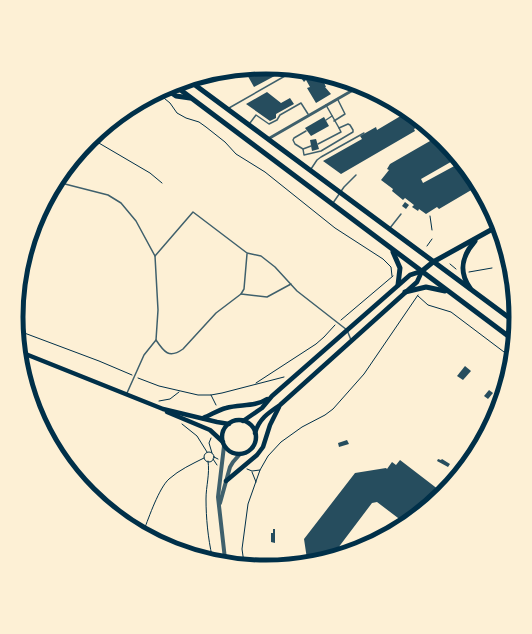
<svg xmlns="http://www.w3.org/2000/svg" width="532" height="634" viewBox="0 0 532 634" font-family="'Libre Baskerville',serif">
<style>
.building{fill:#264d5e}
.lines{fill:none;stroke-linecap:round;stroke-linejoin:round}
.path{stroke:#003049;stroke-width:1}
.service{stroke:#3f606c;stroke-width:1.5}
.minor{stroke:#3f606c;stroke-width:3}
.tertiary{stroke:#3f606c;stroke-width:4}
.secondary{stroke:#003049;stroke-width:4.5}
.primary{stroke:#003049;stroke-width:5}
.rim{fill:none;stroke:#003049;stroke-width:5}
</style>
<rect width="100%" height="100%" fill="#fdf0d5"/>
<g class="building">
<polygon points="266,67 284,71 254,87 245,71"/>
<polygon points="301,74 319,78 321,81 323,80 326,87 325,87 331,94 316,103 307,88 310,87 306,80 304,82 299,75"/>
<polygon points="267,92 281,103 290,98 294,104 276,114 276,118 270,121 246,104"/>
<polygon points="404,114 420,125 414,129 415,131 341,174 323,161 362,139 360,136 376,127 377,130"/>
<polygon points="324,117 329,126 311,136 305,128"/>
<polygon points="437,137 443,140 456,159 421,179 423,183 458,164 473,186 471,187 473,189 439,209 437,207 426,214 419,209 418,211 412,207 414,205 405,198 403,200 392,191 393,189 381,180 389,170 387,169 390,164"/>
<polygon points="316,139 319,149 312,151 310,140"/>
<polygon points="405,202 409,205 406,209 402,206"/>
<polygon points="465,366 471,371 463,380 457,376"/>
<polygon points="489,390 493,393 488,399 484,396"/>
<polygon points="347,440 349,444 339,447 338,443"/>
<polygon points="438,459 441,460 442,459 450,464 448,467 437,461"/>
<polygon points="400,460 443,493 443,494 402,521 377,502 372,503 338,548 339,553 307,559 304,539 355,473 386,468 387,469 392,462 396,465"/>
<polygon points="273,529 275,529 275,543 271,542 271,533 273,533"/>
</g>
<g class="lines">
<g class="path">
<polyline points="159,94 170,103 177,113 186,118 199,122 206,127 225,142 236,154 265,172 335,228 383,259 391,267 392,276"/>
<polyline points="92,139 150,173 162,183"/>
<polyline points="430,216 432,230"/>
<polyline points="427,246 432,239"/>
<polyline points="450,264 456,269"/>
<polyline points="469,272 492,268"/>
<polyline points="418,296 428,305 451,312 508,355"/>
<polyline points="341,320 393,276"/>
<polyline points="19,331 99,361 132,375"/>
<polyline points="138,378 159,386 198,395 211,395 222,393 284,377"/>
<polyline points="256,383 316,344 324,337 335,325"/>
<polyline points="211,395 216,405"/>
<polyline points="159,401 170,399 179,392"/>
<polyline points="182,424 197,436 207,452"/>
<polyline points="211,438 209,443 212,453"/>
<circle cx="209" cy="457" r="5"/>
<polyline points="214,457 218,459"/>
<polyline points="213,459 217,465"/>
<path d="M208,461c2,13 -2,25 -2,38 0,19 2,39 6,57"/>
<polyline points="247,469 252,471 260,470"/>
<polyline points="252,472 256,482"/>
<path d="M144,530c5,-13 15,-42 25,-51 10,-9 23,-15 35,-21"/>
<polyline points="244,563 242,549 248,504 260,470 268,456 281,442 302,427 325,415 333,409 364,374 418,295"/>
</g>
<g class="service">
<polyline points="345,83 350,91"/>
<polyline points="229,108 292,72"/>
<polyline points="326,120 332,116"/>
<polyline points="334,121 345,114 338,100"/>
<polyline points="250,123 256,115 269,124 277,120 280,115 301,103 308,114"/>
<polyline points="306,131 294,138 293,140 295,144 303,149 311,146"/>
<polyline points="318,144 341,132 339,128"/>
<polyline points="303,149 304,155 321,151 353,132 353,130 350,125 348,124 339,128 326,105"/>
<polyline points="311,169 317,160 321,157 364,133"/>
<polyline points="61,183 108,195 121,203 136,221 155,256 158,310 156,340 144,355 127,393"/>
<polyline points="333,203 344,187 356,175"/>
<polyline points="390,228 401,214"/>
<polyline points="155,256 193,212 247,253 261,256 275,267 297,291 347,330 351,340"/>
<polyline points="241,294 267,297 291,284"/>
<path d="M156,340c8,12 13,19 27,9l33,-36 25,-19 3,-5 3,-35"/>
</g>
<polyline class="minor" points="268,139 360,86"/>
<g class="tertiary">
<polyline points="224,446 218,497 225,559"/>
<polyline points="220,503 230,467 233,462 240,454"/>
</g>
<g class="secondary">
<polyline points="23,353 163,409 217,422 229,424"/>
<polyline points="167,412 210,430 223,442"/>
<path d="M203,418c8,-3 15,-8 23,-10 14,-4 29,-1 41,-9"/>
<circle cx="239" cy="437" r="17"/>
<polyline points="243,421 262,408 272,396 410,275 422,271"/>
<path d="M255,433c4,-14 13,-20 25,-28l137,-123 5,-11"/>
<polyline points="226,481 257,455 263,447 270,425 279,407"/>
</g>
<g class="primary">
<polyline points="191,82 515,322"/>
<polyline points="174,85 512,339"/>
<polyline points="166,89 176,96 190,98"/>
<polyline points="393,252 400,268 398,285"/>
<polyline points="422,271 433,262 498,226"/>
<path d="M470,288c-12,-17 -8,-32 5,-47"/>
<polyline points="405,292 426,287 445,291"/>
</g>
</g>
<path d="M0 0H532V634H0ZM23 317a243 243 0 1 1 486 0a243 243 0 1 1-486 0Z" fill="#fdf0d5" fill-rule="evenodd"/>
<path class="rim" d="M23 317a243 243 0 1 1 486 0a243 243 0 1 1-486 0Z"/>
</svg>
